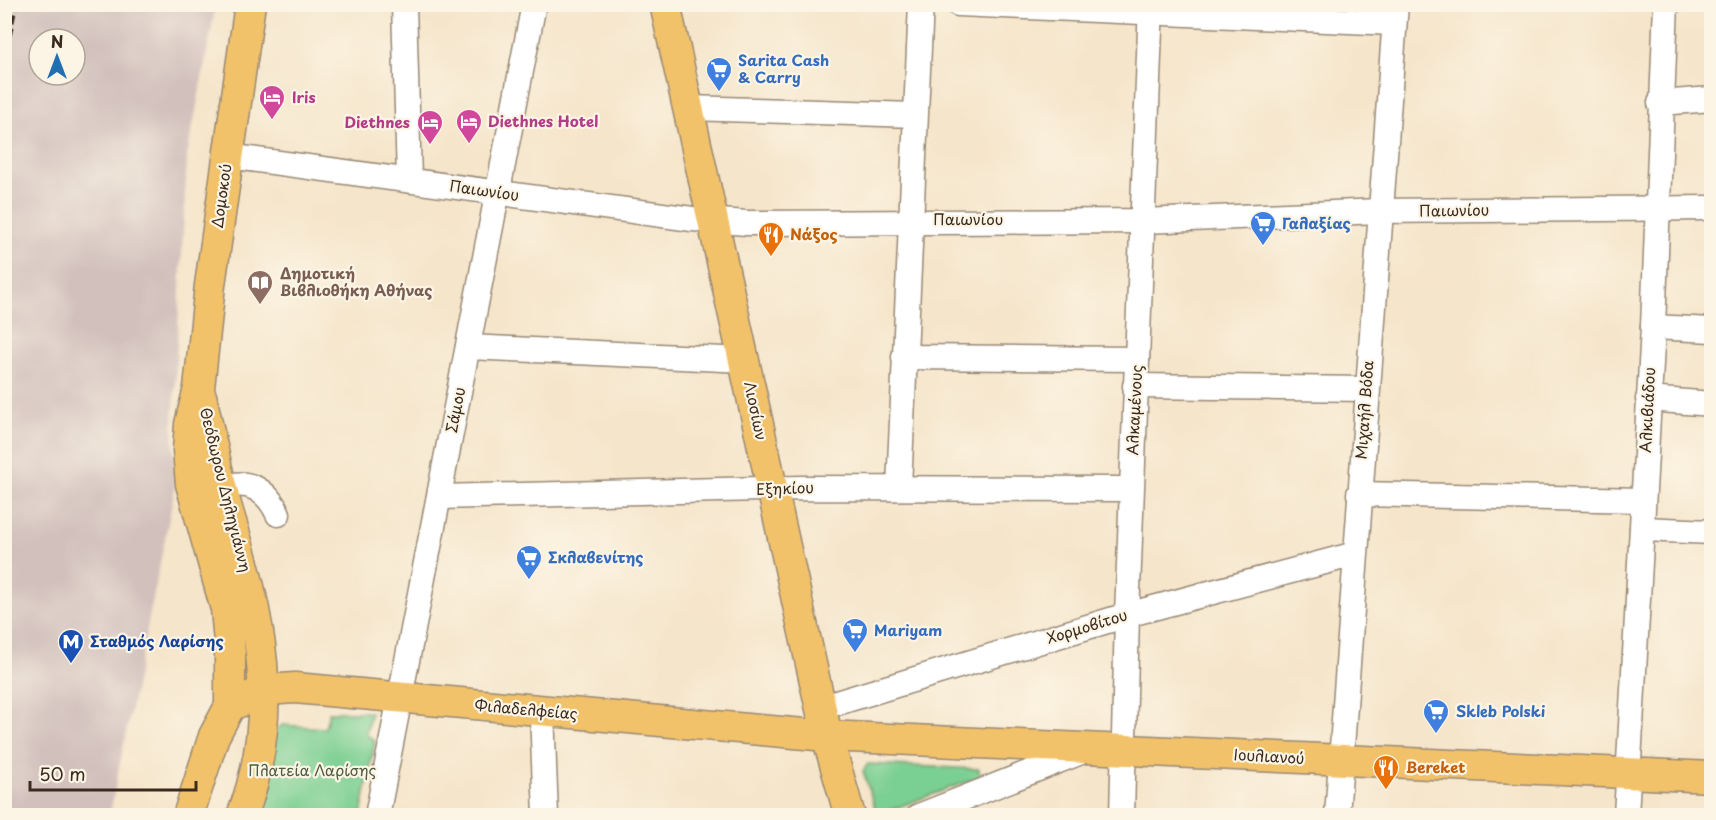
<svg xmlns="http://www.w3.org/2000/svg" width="1716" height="820" viewBox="0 0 1716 820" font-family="'Playpen Sans',sans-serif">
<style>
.industrial{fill:#d1c0bc;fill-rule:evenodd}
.green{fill:#7acf92;stroke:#5a7c58;stroke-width:1.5}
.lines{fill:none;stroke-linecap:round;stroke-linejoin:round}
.minor-casing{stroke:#988874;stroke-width:27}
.major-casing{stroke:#988874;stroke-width:33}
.minor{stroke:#fff;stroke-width:24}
.major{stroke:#f2c26a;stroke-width:30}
.rail{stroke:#3b2a1e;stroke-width:4.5;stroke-dasharray:9 4.5;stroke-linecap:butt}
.labels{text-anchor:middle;stroke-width:4.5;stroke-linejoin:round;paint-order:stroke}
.shop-label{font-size:15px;font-weight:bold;fill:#366cbe;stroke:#fcf5e5;text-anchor:start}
.hotel-label{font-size:15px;font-weight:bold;fill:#b23c85;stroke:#fcf5e5;text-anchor:start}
.street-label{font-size:15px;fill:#3b2a1e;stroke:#fcf5e5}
.food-label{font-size:15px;font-weight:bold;fill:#c56008;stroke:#fcf5e5;text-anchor:start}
.education-label{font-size:15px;font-weight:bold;fill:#785e54;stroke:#fcf5e5;text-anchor:start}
.transit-label{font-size:15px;font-weight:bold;fill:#164399;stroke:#fcf5e5;text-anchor:start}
.park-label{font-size:15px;fill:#4e5c41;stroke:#fcf5e5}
</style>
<rect width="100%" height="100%" fill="#fcf5e5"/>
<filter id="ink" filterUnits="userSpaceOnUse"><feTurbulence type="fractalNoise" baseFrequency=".0167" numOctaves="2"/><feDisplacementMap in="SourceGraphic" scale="12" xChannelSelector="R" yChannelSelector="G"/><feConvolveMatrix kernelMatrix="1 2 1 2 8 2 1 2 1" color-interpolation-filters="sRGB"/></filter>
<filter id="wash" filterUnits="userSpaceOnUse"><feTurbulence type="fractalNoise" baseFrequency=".008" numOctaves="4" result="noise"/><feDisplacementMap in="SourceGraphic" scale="24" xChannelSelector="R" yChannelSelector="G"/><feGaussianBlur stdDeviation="1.35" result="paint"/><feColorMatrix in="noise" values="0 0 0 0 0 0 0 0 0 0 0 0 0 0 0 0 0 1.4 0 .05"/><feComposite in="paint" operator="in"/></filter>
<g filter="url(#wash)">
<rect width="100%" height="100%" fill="#f5e5ca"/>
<path class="industrial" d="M5,5h211l-29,152 -14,266 2,65 -65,325 -14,-1 -1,4h-90zM39,39h36v36h-36z"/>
<g class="green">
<polygon points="329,712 371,712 366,734 375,741 361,815 258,816 271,735 282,725 325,728"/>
<polygon points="868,764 979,769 980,777 877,815 863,771"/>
</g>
</g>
<g filter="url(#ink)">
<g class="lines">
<defs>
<g id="minor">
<polyline points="404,4 409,180"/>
<polyline points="958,4 1394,23"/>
<polyline points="1660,103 1712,99"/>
<polyline points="688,108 915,115"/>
<polyline points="228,156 692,219 747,223 1144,221 1379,211 1712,208"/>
<polyline points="1653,327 1712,330"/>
<polyline points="468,347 744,360"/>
<polyline points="904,357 1137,359"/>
<polyline points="1135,386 1367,389"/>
<polyline points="1648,399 1712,404"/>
<polyline points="899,487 921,4"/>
<path d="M222,489c25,-12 46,2 56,25"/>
<polyline points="1359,494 1643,500"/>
<polyline points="439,497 801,488 1131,489"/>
<polyline points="1642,529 1712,532"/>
<polyline points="820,708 1127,615 1355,554"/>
<polyline points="542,711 546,816"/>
<polyline points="377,816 534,4"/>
<polyline points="919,816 1086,750"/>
<polyline points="1122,816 1127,615 1151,4"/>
<polyline points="1337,816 1396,4"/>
<polyline points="1626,816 1653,327 1666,4"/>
</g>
<g id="major">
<polyline points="665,4 827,736 850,816"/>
<path d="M201,396c9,39 16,78 27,116 32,103 54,199 14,304"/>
<polyline points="230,706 265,690 295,688 827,736 1712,777"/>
<polyline points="188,816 214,736 230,706 230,654 226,609 191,484 188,450 190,424 199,388 210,285 250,4"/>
</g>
</defs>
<use href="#minor" class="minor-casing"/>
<use href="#major" class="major-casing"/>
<use href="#minor" class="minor"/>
<use href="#major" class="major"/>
<polyline class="rail" points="4,62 16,4"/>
</g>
</g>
<defs>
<symbol id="supermarket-pin" viewBox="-11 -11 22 30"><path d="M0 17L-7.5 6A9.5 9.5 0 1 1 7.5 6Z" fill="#3f7fe0" stroke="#fcf5e5"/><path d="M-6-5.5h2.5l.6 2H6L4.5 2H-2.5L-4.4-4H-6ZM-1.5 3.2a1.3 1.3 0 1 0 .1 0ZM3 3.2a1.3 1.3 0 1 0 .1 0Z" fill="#fff"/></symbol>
<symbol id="hotel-pin" viewBox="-11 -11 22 30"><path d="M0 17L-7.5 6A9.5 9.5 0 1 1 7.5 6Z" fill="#d1479c" stroke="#fcf5e5"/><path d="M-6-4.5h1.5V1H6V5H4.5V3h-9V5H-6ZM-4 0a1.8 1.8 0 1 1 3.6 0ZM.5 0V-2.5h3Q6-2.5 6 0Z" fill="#fff"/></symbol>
<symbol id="restaurant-pin" viewBox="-11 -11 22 30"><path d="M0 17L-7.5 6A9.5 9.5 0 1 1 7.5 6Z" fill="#e8710a" stroke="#fcf5e5"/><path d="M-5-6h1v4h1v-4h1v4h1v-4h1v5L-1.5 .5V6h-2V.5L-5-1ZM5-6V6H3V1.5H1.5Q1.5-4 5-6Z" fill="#fff"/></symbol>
<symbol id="library-pin" viewBox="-11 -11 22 30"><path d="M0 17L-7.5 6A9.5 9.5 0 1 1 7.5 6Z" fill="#8d6e63" stroke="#fcf5e5"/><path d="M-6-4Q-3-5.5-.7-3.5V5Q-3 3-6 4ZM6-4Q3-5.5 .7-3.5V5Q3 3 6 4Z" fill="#fff"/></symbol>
<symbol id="metro-pin" viewBox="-11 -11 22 30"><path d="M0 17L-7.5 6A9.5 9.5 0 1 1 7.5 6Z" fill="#1a4fb4" stroke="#fcf5e5"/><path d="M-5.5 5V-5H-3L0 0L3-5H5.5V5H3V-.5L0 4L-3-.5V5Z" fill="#fff"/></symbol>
</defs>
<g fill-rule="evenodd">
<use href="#supermarket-pin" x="704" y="55" width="30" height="40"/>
<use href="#hotel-pin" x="257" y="83" width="30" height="40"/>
<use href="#hotel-pin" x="454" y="107" width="30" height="40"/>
<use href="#hotel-pin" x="415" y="108" width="30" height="40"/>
<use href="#supermarket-pin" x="1248" y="209" width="30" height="40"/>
<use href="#restaurant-pin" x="756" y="220" width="30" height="40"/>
<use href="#library-pin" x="245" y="268" width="30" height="40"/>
<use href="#supermarket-pin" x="514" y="543" width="30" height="40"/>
<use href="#supermarket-pin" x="840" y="616" width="30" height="40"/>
<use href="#metro-pin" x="56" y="627" width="30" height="40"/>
<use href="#supermarket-pin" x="1421" y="697" width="30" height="40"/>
<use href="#restaurant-pin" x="1371" y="753" width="30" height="40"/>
</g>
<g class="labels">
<g class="shop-label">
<text x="738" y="66">Sarita Cash<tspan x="738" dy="17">&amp; Carry</tspan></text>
<text x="1282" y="229">Γαλαξίας</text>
<text x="548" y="563">Σκλαβενίτης</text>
<text x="874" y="636">Mariyam</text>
<text x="1456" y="717">Skleb Polski</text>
</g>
<g class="hotel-label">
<text x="292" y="103">Iris</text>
<text x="488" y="127">Diethnes Hotel</text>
<text x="410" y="128" text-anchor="end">Diethnes</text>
</g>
<g class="street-label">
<text transform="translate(484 191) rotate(8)" y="5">Παιωνίου</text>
<text transform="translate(222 196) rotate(-82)" y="5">Δομοκού</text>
<text transform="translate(1454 211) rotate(-1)" y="5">Παιωνίου</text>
<text x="968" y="225">Παιωνίου</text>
<text transform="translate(456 410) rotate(-79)" y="5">Σάμου</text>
<text transform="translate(1135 410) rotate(-87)" y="5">Αλκαμένους</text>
<text transform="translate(1365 410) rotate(-86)" y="5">Μιχαήλ Βόδα</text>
<text transform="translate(1648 410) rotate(-87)" y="5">Αλκιβιάδου</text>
<text transform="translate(755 411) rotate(78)" y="5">Λιοσίων</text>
<text transform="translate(785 489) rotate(-2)" y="5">Εξηκίου</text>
<text transform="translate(225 490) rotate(76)" y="5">Θεόδωρου Δηληγιάννη</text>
<text transform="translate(1087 627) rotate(-17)" y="5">Χορμοβίτου</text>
<text transform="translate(526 710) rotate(5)" y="5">Φιλαδελφείας</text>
<text transform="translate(1269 757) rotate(3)" y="5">Ιουλιανού</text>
</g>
<g class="food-label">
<text x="790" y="240">Νάξος</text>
<text x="1406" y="773">Bereket</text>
</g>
<g class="education-label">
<text x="280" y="279">Δημοτική<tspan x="280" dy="17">Βιβλιοθήκη Αθήνας</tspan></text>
</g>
<g class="transit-label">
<text x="90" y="647">Σταθμός Λαρίσης</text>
</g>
<g class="park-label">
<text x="312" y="776">Πλατεία Λαρίσης</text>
</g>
</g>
<rect width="1716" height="820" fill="none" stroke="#fcf5e5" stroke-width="24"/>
<g transform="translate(57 57)"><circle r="28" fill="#fcf5e5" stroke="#afa495" stroke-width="1.5"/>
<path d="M0-4.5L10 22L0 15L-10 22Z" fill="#1f6fb2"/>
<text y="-9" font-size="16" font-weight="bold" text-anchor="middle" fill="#3b2a1e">N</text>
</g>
<path d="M30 781v9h166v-9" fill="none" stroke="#3b2a1e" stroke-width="3"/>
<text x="39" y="781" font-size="18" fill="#3b2a1e" stroke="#fcf5e5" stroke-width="4.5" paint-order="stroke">50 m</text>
</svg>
